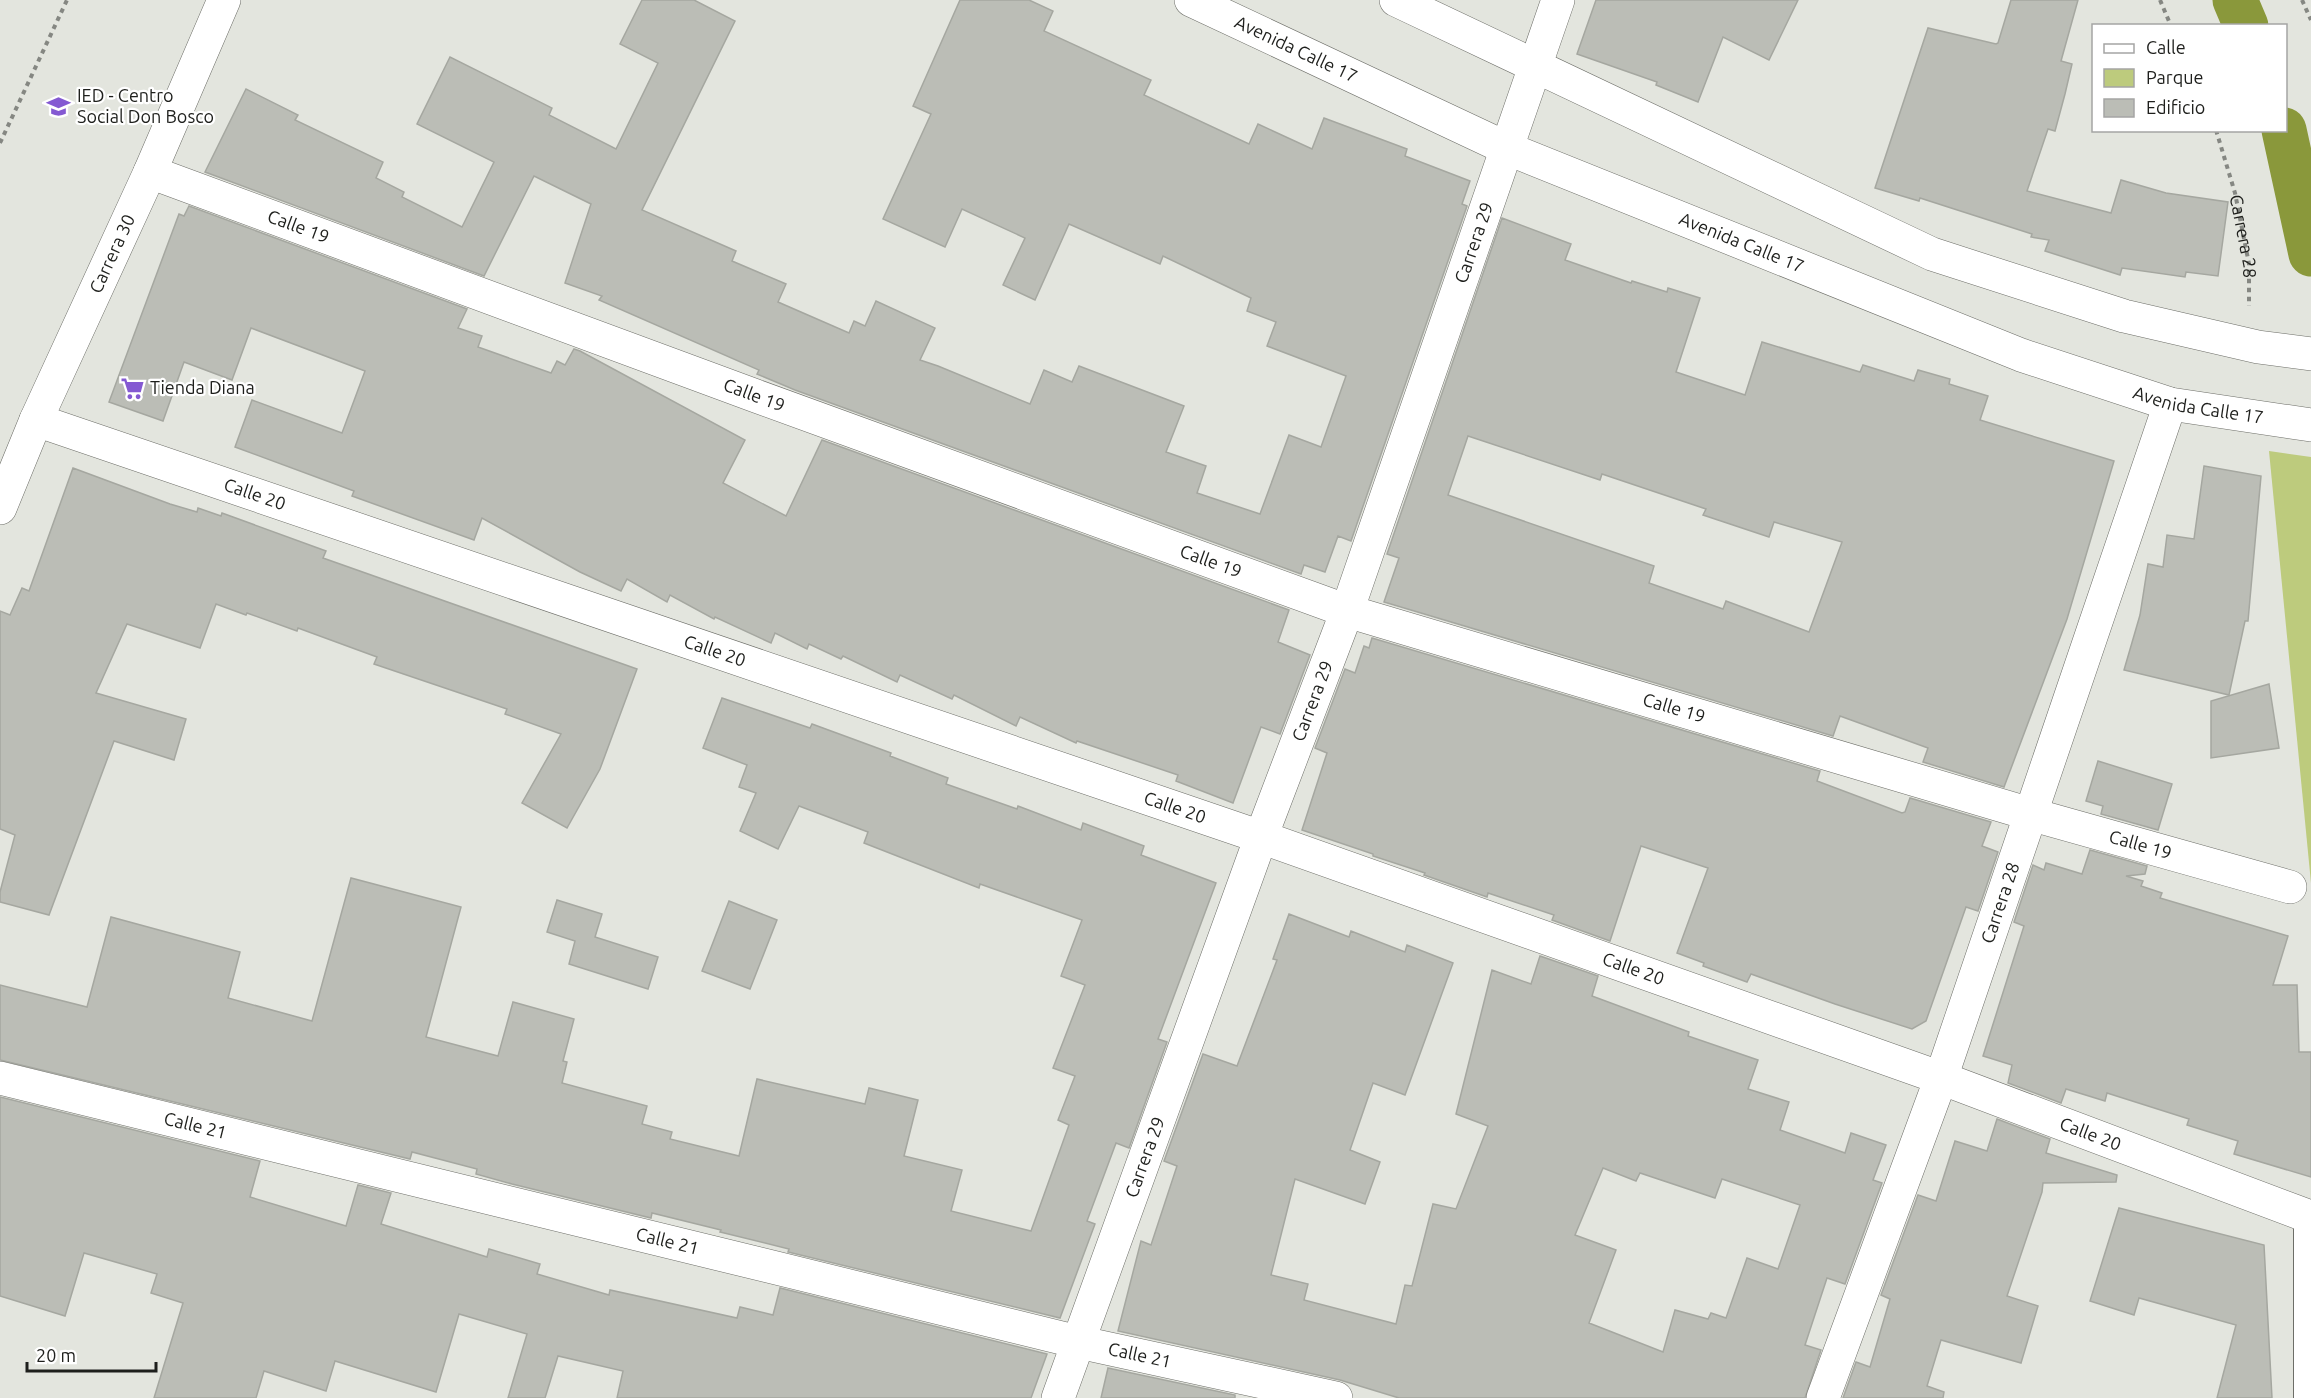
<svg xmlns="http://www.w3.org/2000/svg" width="2311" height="1398" viewBox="0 0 2311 1398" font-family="Ubuntu,sans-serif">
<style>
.green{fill:#bdcb7d}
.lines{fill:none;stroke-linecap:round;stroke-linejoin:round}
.canal{stroke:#8a983b;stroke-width:45}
.building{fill:#bbbdb6;stroke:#a5a7a0;stroke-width:1.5;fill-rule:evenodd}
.service-casing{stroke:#6d6e68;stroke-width:24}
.minor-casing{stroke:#6d6e68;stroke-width:34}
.tertiary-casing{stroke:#6d6e68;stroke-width:34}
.secondary-casing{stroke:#6d6e68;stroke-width:34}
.path{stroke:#858782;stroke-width:4;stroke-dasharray:4.5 4.5;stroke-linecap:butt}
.service{stroke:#fff;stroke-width:22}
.minor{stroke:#fff;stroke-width:33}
.tertiary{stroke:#fff;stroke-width:33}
.secondary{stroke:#fff;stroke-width:33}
.labels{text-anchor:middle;stroke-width:4.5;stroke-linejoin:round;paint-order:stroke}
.street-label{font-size:18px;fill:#1e1f1c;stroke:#fff}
.poi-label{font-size:18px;fill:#1e1f1c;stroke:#fff;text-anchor:start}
</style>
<rect width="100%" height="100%" fill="#e3e5de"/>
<polygon class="green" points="2269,451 2311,457 2311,883"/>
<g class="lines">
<g class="canal">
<polyline points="2235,0 2246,26"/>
<polyline points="2284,130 2311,254"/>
</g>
</g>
<g class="building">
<polygon points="642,0 694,0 735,21 642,210 736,251 732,261 786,284 778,302 849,333 854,321 865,326 876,301 935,328 920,360 938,366 1030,404 1044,370 1072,382 1079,366 1184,406 1166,452 1206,466 1197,493 1260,514 1289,435 1321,447 1346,376 1267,346 1276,322 1247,311 1251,298 1163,256 1160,264 1069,224 1035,300 1003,285 1025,238 962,209 945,247 883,219 931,114 913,106 960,0 1029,0 1053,11 1044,31 1151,80 1144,95 1249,144 1258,124 1312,149 1324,118 1407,149 1405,156 1470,181 1462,204 1467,206 1351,541 1338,536 1325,572 1304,565 1301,574 795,390 757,374 759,370 599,300 602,296 565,283 591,204 534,176 484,276 205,172 246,89 298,115 295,120 383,162 376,178 404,192 402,197 462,227 494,162 417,124 450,57 552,108 549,115 616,149 658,63 620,44"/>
<polygon points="1596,0 1798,0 1769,60 1723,37 1698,102 1656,85 1657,82 1577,54"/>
<polygon points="2011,0 2078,0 2061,61 2072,64 2065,94 2055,131 2048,129 2027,191 2111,213 2121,180 2166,193 2228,202 2218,276 2186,272 2185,277 2122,268 2120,275 2045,251 2049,240 2031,237 2032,234 1920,198 1919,201 1875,188 1928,28 1996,44 1998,43"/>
<polygon points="189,206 467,309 458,328 482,336 478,347 551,373 557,361 565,365 574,349 580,351 745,440 723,483 786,516 822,440 1289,610 1278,642 1310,655 1280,734 1261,727 1233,803 1176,781 1178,775 1077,741 1076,743 1020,717 1016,726 954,695 952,699 900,675 897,682 843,656 841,659 809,644 807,649 775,633 771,643 715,617 714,619 670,595 667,602 627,579 621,591 580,572 482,518 474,540 352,496 354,491 235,447 252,400 342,433 365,371 251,328 232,380 184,362 163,421 109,402 179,214 184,216"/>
<path d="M1502,218l69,26 -6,16 66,23 1,-2 35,11 1,-4 32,10 -24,74 69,23 17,-53 98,30 3,-7 51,16 4,-11 32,9 -1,5 39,12 -8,24 134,41 -47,158 -63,168 -81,-25 5,-14 -88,-32 -7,20 -449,-134 15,-44 -12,-4zM1468,436l132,44 2,-6 104,35 -3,6 66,22 5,-15 68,20 -33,90 -83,-31 -3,8 -74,-26 5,-17 -206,-71z"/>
<polygon points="2204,466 2261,476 2248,621 2245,621 2229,695 2124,670 2140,615 2148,564 2163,567 2167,535 2194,539"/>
<polygon points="73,468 170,504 197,512 198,508 221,516 222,513 326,551 323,558 637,669 600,769 567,828 522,803 561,734 505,714 507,709 374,664 377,657 298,628 297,631 247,613 246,615 216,604 200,648 127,624 96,693 186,719 174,760 114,741 49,915 0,902 0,892 15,835 0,829 0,611 10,615 22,588 29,591"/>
<polygon points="1372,638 1820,771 1817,781 1902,813 1905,812 1910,798 1991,822 1982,846 1998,852 1978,911 1966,907 1926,1021 1912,1029 1835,1004 1751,974 1747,982 1703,966 1704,963 1677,953 1708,868 1641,846 1610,941 1552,920 1554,915 1488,893 1487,897 1424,875 1425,873 1373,856 1373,854 1302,830 1327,753 1315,748 1345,669 1355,673 1364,646 1369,648"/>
<polygon points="2269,684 2279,748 2211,758 2211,701"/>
<polygon points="722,698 810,728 812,724 891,753 890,756 948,778 946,784 1017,809 1018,806 1081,830 1083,823 1144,846 1141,855 1216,883 1158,1039 1167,1042 1129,1148 1116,1143 1087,1221 1095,1224 1060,1318 788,1252 789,1249 720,1232 721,1230 652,1213 651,1218 512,1184 476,1174 477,1169 412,1152 410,1159 0,1060 0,985 87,1007 111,917 240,952 228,998 312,1021 351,878 461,907 426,1037 498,1056 513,1002 574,1019 563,1061 567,1062 562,1083 647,1106 642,1124 672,1132 670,1139 739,1156 757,1079 865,1104 869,1088 918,1100 904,1156 962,1170 951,1211 1031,1231 1069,1125 1058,1120 1075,1076 1053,1068 1085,985 1061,976 1082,920 980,884 979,888 864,843 868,832 799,806 778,849 740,831 756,793 739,787 747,765 703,748"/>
<polygon points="2098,761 2172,784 2158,830 2101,814 2103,806 2086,801"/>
<polygon points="2090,850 2147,866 2145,874 2126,876 2143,881 2141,886 2162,893 2160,898 2288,936 2273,985 2297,985 2299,1052 2311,1052 2311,1177 2234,1154 2238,1141 2187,1125 2189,1119 2107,1093 2105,1101 2066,1089 2061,1103 2008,1083 2012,1065 1983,1056 2024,926 2014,922 2033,865 2044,870 2046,863 2082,874"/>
<polygon points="557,900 602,914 595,937 658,957 648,989 569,964 575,941 547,932"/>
<polygon points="729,901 777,920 750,989 702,971"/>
<path d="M1289,914l60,23 2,-6 54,21 2,-7 46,18 -48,132 -32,-12 -23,67 30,12 -15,42 -70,-25 -24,96 37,9 -4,16 92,24 9,-39 7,1 21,-82 23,5 32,-83 -32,-12 36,-144 39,14 9,-28 58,20 -6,20 97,36 -1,4 70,24 -10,29 41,13 -9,28 65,23 6,-20 35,12 -13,35 9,3 -37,101 -18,-6 -22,67 16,5 -16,48h-406l-59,-18 -222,-49 23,-90 10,4 26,-79 -13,-5 39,-107 34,12 40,-106 -4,-1zM1603,1168l33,13 4,-8 75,25 7,-19 78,26 -22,64 -31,-11 -21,60 -15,-5 -3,6 -33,-9 -12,42 -74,-29 27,-73 -41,-15z"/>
<polygon points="0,1097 260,1161 250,1197 346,1226 358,1185 391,1193 381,1224 487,1257 489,1249 540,1264 537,1274 609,1295 610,1290 737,1318 740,1307 773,1315 780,1288 1047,1354 1031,1398 617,1398 623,1371 558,1356 545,1398 508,1398 527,1334 459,1314 436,1392 335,1361 326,1391 264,1371 256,1398 154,1398 183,1303 151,1293 157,1274 84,1253 65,1316 0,1296"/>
<polygon points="1997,1119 2050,1139 2046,1153 2117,1175 2116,1182 2043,1183 2042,1192 2007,1296 2038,1306 2021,1363 1941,1340 1927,1386 1944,1392 1943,1398 1843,1398 1856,1362 1870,1367 1890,1299 1881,1295 1918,1195 1936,1201 1955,1141 1987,1151"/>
<polygon points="2119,1208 2264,1245 2272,1398 2217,1398 2236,1325 2139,1298 2134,1315 2090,1301"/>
<polygon points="1108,1368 1235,1395 1235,1398 1101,1398"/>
</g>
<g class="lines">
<defs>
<polyline id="service" points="2305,1398 2305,1215"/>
<g id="minor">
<path id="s2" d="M150,172l606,224 591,215 683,203 260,73"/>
<path id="s3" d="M36,420l1225,417 680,241 364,137"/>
<path id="s4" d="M0,508l36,-88 114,-248 74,-172"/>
<path id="s5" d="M0,1078l1078,264 258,56"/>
<path id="s6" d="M1058,1398l203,-561 86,-226 211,-611"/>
</g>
<g id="tertiary">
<path id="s7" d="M1823,1398l118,-320 229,-674"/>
</g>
<g id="secondary">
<path id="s8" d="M1191,0l315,148 515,207 149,49 141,21"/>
<polyline points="1396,0 1932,254 2124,316 2258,347 2311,354"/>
</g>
</defs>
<use href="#service" class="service-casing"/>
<use href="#minor" class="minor-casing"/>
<use href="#tertiary" class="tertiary-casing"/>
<use href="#secondary" class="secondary-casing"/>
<g class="path">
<polyline points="2160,0 2171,26"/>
<polyline points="2302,0 2311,20"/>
<path id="s1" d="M2216,130l19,63 14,71v42"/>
<polyline points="0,143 67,0"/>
</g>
<use href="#service" class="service"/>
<use href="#minor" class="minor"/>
<use href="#tertiary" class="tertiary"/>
<use href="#secondary" class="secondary"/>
</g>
<defs>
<symbol id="school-bare" viewBox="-9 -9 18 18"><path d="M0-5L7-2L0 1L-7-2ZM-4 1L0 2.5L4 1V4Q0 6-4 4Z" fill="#8459d2" stroke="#fff" stroke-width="2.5" paint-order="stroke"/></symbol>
<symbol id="supermarket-bare" viewBox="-9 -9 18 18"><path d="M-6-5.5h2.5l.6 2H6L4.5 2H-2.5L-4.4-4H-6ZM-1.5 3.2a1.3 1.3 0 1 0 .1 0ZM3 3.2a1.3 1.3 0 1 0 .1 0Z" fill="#8459d2" stroke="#fff" stroke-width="2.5" paint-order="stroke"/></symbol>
</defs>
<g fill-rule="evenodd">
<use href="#school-bare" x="42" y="90" width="33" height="33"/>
<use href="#supermarket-bare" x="116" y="372" width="33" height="33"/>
</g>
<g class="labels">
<g class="street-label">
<text dy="6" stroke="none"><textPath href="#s8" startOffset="116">Avenida Calle 17</textPath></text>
<text dy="6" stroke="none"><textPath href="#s2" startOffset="158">Calle 19</textPath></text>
<text dy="6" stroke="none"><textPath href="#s1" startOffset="110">Carrera 28</textPath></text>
<text dy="6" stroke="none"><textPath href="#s6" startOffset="1228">Carrera 29</textPath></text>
<text dy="6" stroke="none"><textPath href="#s8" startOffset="602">Avenida Calle 17</textPath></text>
<text dy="6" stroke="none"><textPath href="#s4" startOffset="278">Carrera 30</textPath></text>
<text dy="6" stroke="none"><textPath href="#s2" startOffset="644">Calle 19</textPath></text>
<text dy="6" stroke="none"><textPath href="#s8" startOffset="1088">Avenida Calle 17</textPath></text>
<text dy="6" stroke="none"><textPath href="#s3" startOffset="231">Calle 20</textPath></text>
<text dy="6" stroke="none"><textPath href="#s2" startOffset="1130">Calle 19</textPath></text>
<text dy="6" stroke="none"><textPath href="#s3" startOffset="717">Calle 20</textPath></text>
<text dy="6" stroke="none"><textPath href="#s6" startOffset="742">Carrera 29</textPath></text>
<text dy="6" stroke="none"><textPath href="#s2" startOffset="1616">Calle 19</textPath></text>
<text dy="6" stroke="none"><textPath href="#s3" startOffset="1203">Calle 20</textPath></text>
<text dy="6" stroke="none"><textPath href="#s2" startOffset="2102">Calle 19</textPath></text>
<text dy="6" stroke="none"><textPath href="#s7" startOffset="526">Carrera 28</textPath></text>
<text dy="6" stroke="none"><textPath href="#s3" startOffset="1689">Calle 20</textPath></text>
<text dy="6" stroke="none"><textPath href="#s5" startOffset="201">Calle 21</textPath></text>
<text dy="6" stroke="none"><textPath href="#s3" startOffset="2175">Calle 20</textPath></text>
<text dy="6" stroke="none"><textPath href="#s6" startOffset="256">Carrera 29</textPath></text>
<text dy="6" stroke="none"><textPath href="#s5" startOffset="687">Calle 21</textPath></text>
<text dy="6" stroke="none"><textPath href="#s5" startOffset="1173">Calle 21</textPath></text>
</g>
<g class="poi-label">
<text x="77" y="102">IED - Centro<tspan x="77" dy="21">Social Don Bosco</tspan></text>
<text x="150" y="394">Tienda Diana</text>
</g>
</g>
<rect x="2092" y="24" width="195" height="108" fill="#ffffff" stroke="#a5a5a4" stroke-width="1.5"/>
<rect x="2104" y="44" width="30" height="9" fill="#ffffff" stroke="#a5a5a4" stroke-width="1.5"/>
<text x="2146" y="54" font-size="18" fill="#1e1f1c">Calle</text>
<rect x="2104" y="69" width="30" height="18" fill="#bdcb7d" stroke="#a5a5a4" stroke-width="1.5"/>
<text x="2146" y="84" font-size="18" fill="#1e1f1c">Parque</text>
<rect x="2104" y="99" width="30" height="18" fill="#bbbdb6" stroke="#a5a5a4" stroke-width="1.5"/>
<text x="2146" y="114" font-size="18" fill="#1e1f1c">Edificio</text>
<path d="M27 1362v9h129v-9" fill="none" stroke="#1e1f1c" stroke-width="3"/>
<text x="36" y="1362" font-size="18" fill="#1e1f1c" stroke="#ffffff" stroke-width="4.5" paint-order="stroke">20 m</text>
</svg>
